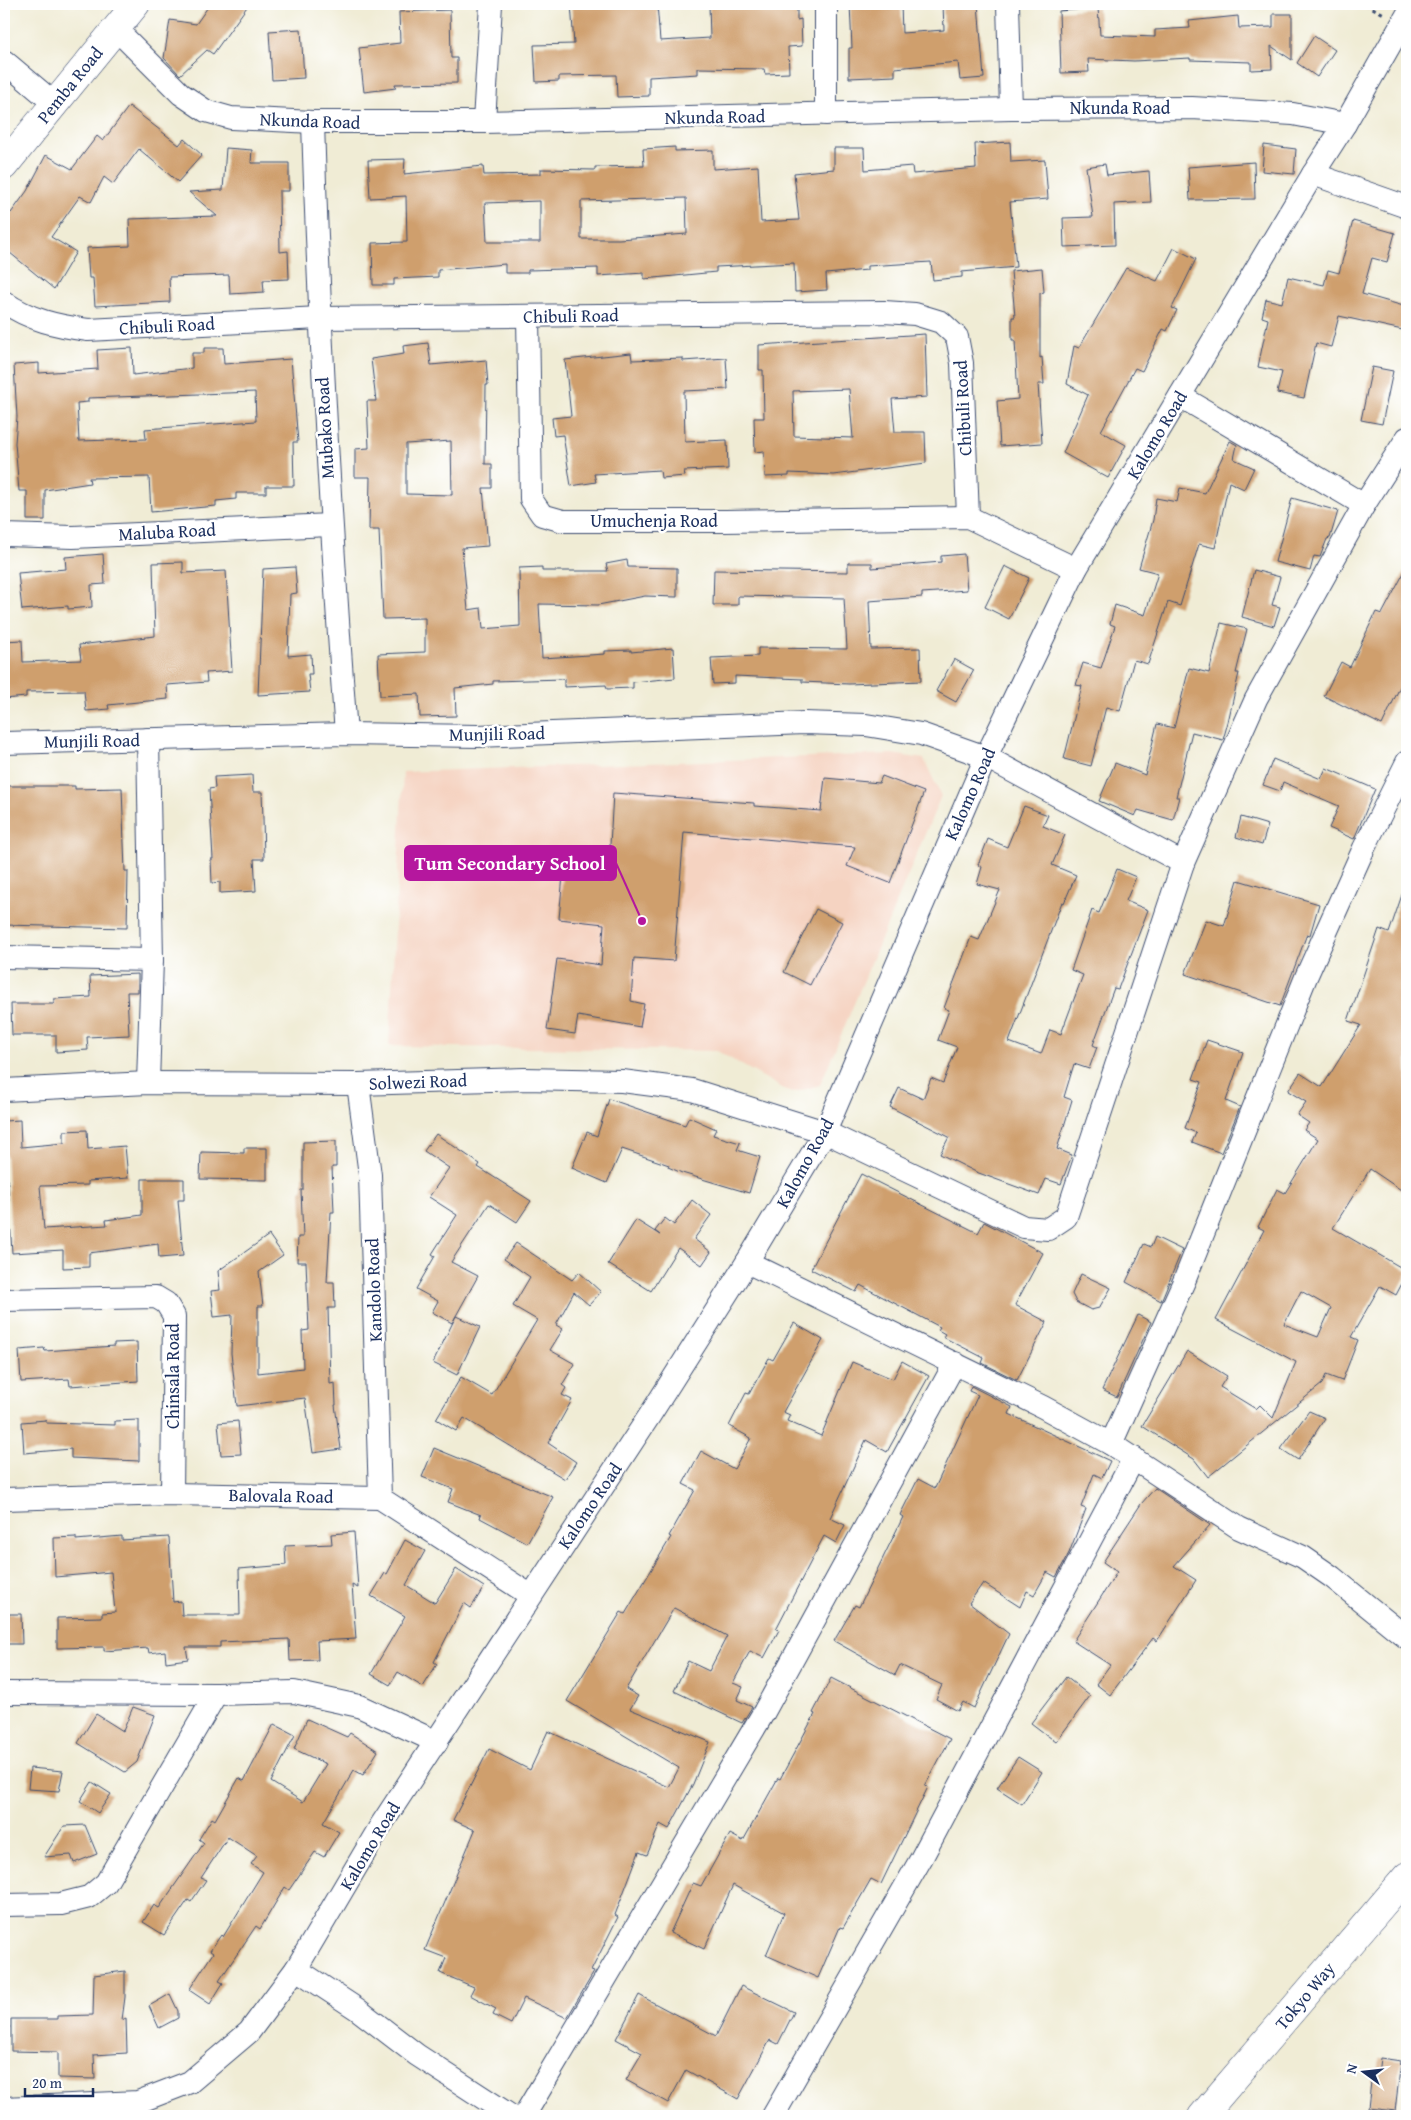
<svg xmlns="http://www.w3.org/2000/svg" width="1411" height="2120" viewBox="0 0 1411 2120" font-family="'Gentium Book Plus',serif">
<style>
.built{fill:#f5d3c1}
.building{fill:#cf9f6d;fill-rule:evenodd}
.lines{fill:none;stroke-linecap:round;stroke-linejoin:round}
.minor-casing{stroke:#3b4b70;stroke-width:24}
.tertiary-casing{stroke:#3b4b70;stroke-width:29}
.secondary-casing{stroke:#3b4b70;stroke-width:29}
.path{stroke:#3b4b70;stroke-width:3;stroke-dasharray:4 4;stroke-linecap:butt}
.minor{stroke:#fff;stroke-width:22}
.tertiary{stroke:#fff;stroke-width:28}
.secondary{stroke:#fff;stroke-width:28}
.labels{text-anchor:middle;stroke-width:5;stroke-linejoin:round;paint-order:stroke}
.street-label{font-size:18px;fill:#1b2f5e;stroke:#fff}
.leader{fill:none;stroke:#b5179e;stroke-width:2}
.callout-dot{fill:#b5179e;stroke:#fff;stroke-width:2}
.callout{fill:#b5179e;stroke:#b5179e;stroke-width:2}
.callout-label{font-size:19px;text-anchor:middle;font-weight:bold;fill:#fff}
</style>
<rect width="100%" height="100%" fill="#fff"/>
<filter id="ink" filterUnits="userSpaceOnUse"><feTurbulence type="fractalNoise" baseFrequency=".02" numOctaves="2"/><feDisplacementMap in="SourceGraphic" scale="10" xChannelSelector="R" yChannelSelector="G"/><feConvolveMatrix kernelMatrix="1 2 1 2 8 2 1 2 1" color-interpolation-filters="sRGB"/></filter>
<filter id="wash" filterUnits="userSpaceOnUse"><feTurbulence type="fractalNoise" baseFrequency=".0096" numOctaves="4" result="noise"/><feDisplacementMap in="SourceGraphic" scale="20" xChannelSelector="R" yChannelSelector="G"/><feGaussianBlur stdDeviation="1.12" result="paint"/><feColorMatrix in="noise" values="0 0 0 0 0 0 0 0 0 0 0 0 0 0 0 0 0 1.4 0 .05"/><feComposite in="paint" operator="in"/></filter>
<g filter="url(#wash)">
<rect width="100%" height="100%" fill="#f0ecd5"/>
<polygon class="built" points="892,754 924,759 941,796 820,1085 791,1093 717,1051 389,1046 403,772"/>
<g id="blocks">
<g class="building">
<polygon points="210,4 249,4 213,54 207,50 180,75 164,58 170,20 196,24"/>
<polygon points="571,4 611,4 611,6 657,4 660,41 710,38 709,4 797,4 797,20 801,19 802,46 788,47 789,73 765,74 764,69 698,68 698,74 649,77 649,96 617,97 616,75 559,76 559,81 536,82 534,45 574,44"/>
<polygon points="850,4 901,4 902,33 944,30 943,4 978,4 984,78 960,80 958,62 895,68 895,76 849,78 849,48 852,48"/>
<polygon points="1098,8 1100,35 1155,37 1155,30 1190,28 1189,21 1238,16 1239,28 1273,27 1273,14 1292,14 1292,60 1271,46 1272,69 1251,70 1251,62 1190,60 1190,58 1134,61 1088,59 1089,72 1061,73 1059,11"/>
<polygon points="450,10 451,58 457,58 457,83 395,84 396,88 364,92 359,48 400,43 399,12"/>
<polygon points="301,29 304,78 272,80 269,31"/>
<polygon points="1314,36 1335,50 1317,77 1297,63"/>
<polygon points="129,106 179,145 184,139 202,155 178,182 139,149 113,184 104,177 91,202 80,196 51,237 76,252 54,289 4,248 4,207 11,213 27,191 46,155 72,169 97,136 103,141"/>
<path d="M1010,142l1,20 34,-2 3,39 -38,3 6,65 -54,5v5l-29,3 -2,-18 -64,4v4l-41,4 1,16 -32,2 -1,-29 -78,4v5l-72,7v-6l-46,3v-8l-70,2v3h-23v-9l-67,6v7l-44,2v6h-21l-1,-42 35,-1 -1,-46 -36,2 -2,-38 37,-1 -1,15 79,-8 1,9 57,-1v-5l54,1v-3l49,-1 -1,-17 32,-2v4l38,-1v19l45,-3 3,56 38,-2 -5,-47 40,-4v-21h30l1,22 47,-4 1,8 63,-6 -1,-24zM686,198l1,36 -68,5h-38v-38zM540,201v41h-53l-2,-39z"/>
<polygon points="1264,145 1296,149 1294,174 1262,171"/>
<polygon points="226,148 252,150 251,163 289,163 289,191 279,191 280,252 288,251 289,279 263,280 264,292 230,294 229,275 169,277 170,302 95,306 93,278 89,278 87,248 130,246 129,219 217,216 189,192 223,190"/>
<polygon points="1254,162 1255,199 1190,200 1188,167"/>
<polygon points="1105,164 1107,175 1149,171 1151,202 1114,204 1115,245 1064,247 1063,218 1093,217 1086,167"/>
<polygon points="1353,221 1395,233 1387,262 1372,258 1362,294 1407,307 1407,331 1339,316 1331,347 1316,343 1304,398 1277,393 1282,372 1258,367 1268,319 1262,317 1266,299 1282,303 1288,277 1324,285 1328,270 1339,273"/>
<polygon points="1174,248 1196,259 1172,308 1177,310 1167,331 1163,329 1142,371 1135,368 1101,431 1126,445 1108,478 1063,453 1088,395 1067,384 1074,346 1079,348 1126,268 1157,281"/>
<polygon points="1042,268 1044,292 1040,293 1040,358 1042,357 1044,384 1038,384 1042,443 1000,446 997,401 1018,399 1015,340 1012,340 1012,317 1015,317 1011,271"/>
<path d="M925,334l2,63 -35,2 3,33h30l1,31 -93,12 -44,-2v3l-24,1 -1,-26 -9,1 -1,-34h10l-1,-48h-4v-25zM849,389l4,49 -59,-2 -1,-45z"/>
<path d="M428,343l3,22 55,-5 2,25h-2l-1,79h7v24h-9l5,58 -26,2 6,62 13,-2 2,21 37,-3 -1,-58 23,-1v4h66l-2,-7 21,-4 1,7 49,1v29l-32,-1 -47,9 -59,-1 3,54 63,-4v-3l26,-1v2l42,-4 2,30 -42,4v6l-26,1 -1,-4 -42,2v-8l-71,2v3l-38,4 1,28 -36,1 -1,-23 -39,2 -2,-42 47,-2v-34l-42,1 -4,-89h-10l1,-53h-15v-28l14,-1 -2,-47h9l-5,-42 33,-5 -1,-8zM451,441l1,54 -46,-1v-50z"/>
<path d="M132,348l1,27 59,-7v-15h12v-5h19l1,16 67,-5 7,83h-5l1,44h-28v7h-30v6l-20,2v5l-65,6 -2,-35 -60,1 1,5 -45,7v30h-18v-29h-8l-4,-48 2,-26 -3,-52 25,-2v10l59,-4 -1,-19zM255,392l1,29 -111,8 1,10 -67,2 -2,-38 11,-1v-4z"/>
<polygon points="631,353 632,360 683,358 683,361 726,358 728,389 684,391 685,442 727,440 728,469 684,471 685,476 661,478 660,470 594,474 596,482 571,486 563,435 554,436 552,418 571,416 565,360"/>
<polygon points="1372,367 1393,371 1382,424 1361,420"/>
<polygon points="1230,441 1237,445 1234,459 1254,468 1244,489 1229,482 1215,548 1199,544 1180,606 1168,602 1148,664 1134,660 1120,711 1106,707 1091,766 1064,759 1082,686 1076,685 1083,663 1101,668 1115,626 1110,624 1115,605 1145,615 1158,573 1139,568 1153,520 1156,498 1177,502 1180,488 1205,493"/>
<polygon points="1292,498 1338,511 1330,538 1327,539 1320,557 1314,556 1310,571 1275,562"/>
<polygon points="103,554 105,584 91,585 92,607 68,609 68,606 22,610 18,573 66,569 65,557"/>
<polygon points="964,554 967,590 922,593 922,597 869,601 871,649 920,648 921,681 849,684 802,682 802,679 735,676 735,683 713,684 711,658 758,656 758,648 847,649 844,598 738,596 738,605 713,605 714,570 848,572 848,563 872,563 872,568 941,562 941,556"/>
<polygon points="183,562 183,573 226,571 232,671 206,673 207,682 167,685 168,699 108,705 109,709 86,711 84,691 26,692 26,697 4,699 4,641 22,640 23,662 81,660 79,645 155,636 153,563"/>
<polygon points="1005,566 1029,578 1009,619 985,607"/>
<polygon points="295,567 297,593 290,594 288,656 311,654 312,674 308,674 310,692 258,695 263,569"/>
<polygon points="1407,567 1407,672 1382,725 1324,696 1341,662 1350,667 1376,612 1382,614"/>
<polygon points="1254,570 1280,577 1272,605 1280,607 1274,626 1242,617"/>
<polygon points="1221,623 1247,629 1236,673 1239,673 1228,722 1223,740 1192,732 1176,797 1179,797 1173,820 1138,810 1135,816 1099,801 1115,763 1145,775 1157,724 1174,728 1189,668 1209,673"/>
<polygon points="954,659 974,670 956,702 936,691"/>
<polygon points="1273,759 1321,779 1326,768 1375,789 1354,839 1329,828 1339,806 1283,782 1280,791 1263,785"/>
<polygon points="252,775 253,792 262,792 263,818 264,859 254,859 256,891 220,893 220,882 212,883 211,859 213,859 209,789 215,788 214,777"/>
<polygon points="882,776 924,792 890,883 847,866 855,847 684,832 674,961 634,958 631,1001 644,1004 640,1027 578,1016 575,1034 547,1030 557,959 601,965 604,924 559,919 563,875 608,880 613,793 754,803 754,806 821,811 825,778 879,783"/>
<polygon points="4,786 75,786 75,789 122,788 125,871 128,871 127,928 4,925"/>
<polygon points="1024,806 1048,815 1043,826 1065,835 1052,865 1076,875 1064,903 1062,902 1009,1042 1041,1054 1050,1030 1061,1034 1083,975 1071,970 1092,910 1099,913 1117,869 1136,877 1126,901 1148,910 1118,989 1114,988 1093,1045 1097,1047 1089,1069 1074,1064 1064,1097 1072,1100 1057,1149 1072,1155 1061,1184 1046,1179 1039,1195 976,1172 940,1154 949,1137 890,1107 899,1088 923,1099 931,1078 943,1083 957,1047 938,1040 949,1010 944,1008 971,937 979,940 1000,890 977,884 982,867 978,865 988,839 1007,847"/>
<polygon points="1241,817 1268,825 1262,845 1236,837"/>
<polygon points="1238,880 1319,904 1310,935 1307,934 1280,1006 1185,974 1206,920 1224,926"/>
<path d="M1404,889l3,1v304l-37,-25 -37,59 74,43v3l-11,21 -16,-9 -29,51 7,3 -16,41 -16,-6 -4,9 -114,93 -14,-18 -52,-33 45,-75 40,25 -7,11 36,22 4,-4 13,13 23,-56 -80,-42 48,-90 -6,-3 19,-38 8,4 33,-54 -14,-9 5,-7 -12,-8 9,-13 -18,-11 12,-18 22,14 39,-62 -13,-4 31,-92 10,4zM1301,1291l30,17 -13,29 -34,-13z"/>
<polygon points="816,909 842,922 810,985 784,972"/>
<polygon points="138,974 138,992 127,992 129,1035 87,1037 88,1050 56,1052 56,1035 12,1035 11,1004 54,1004 54,999 91,997 90,976"/>
<polygon points="1207,1040 1243,1052 1226,1101 1240,1107 1221,1153 1192,1142 1196,1133 1185,1128 1202,1082 1193,1079"/>
<polygon points="609,1099 685,1125 689,1117 716,1129 713,1135 740,1143 737,1150 760,1157 749,1193 682,1173 668,1167 669,1165 622,1149 607,1183 572,1168 587,1132 597,1136"/>
<polygon points="20,1120 21,1147 64,1143 64,1131 87,1130 88,1149 125,1146 128,1178 88,1181 88,1185 40,1186 44,1229 107,1225 106,1220 142,1215 142,1179 184,1179 184,1200 178,1200 183,1256 159,1258 158,1244 89,1253 89,1267 63,1268 63,1250 12,1253 4,1121"/>
<polygon points="436,1134 480,1164 478,1167 531,1201 517,1222 489,1204 451,1262 478,1276 452,1323 432,1312 438,1301 416,1289 435,1256 432,1254 457,1215 429,1197 449,1168 424,1151"/>
<polygon points="336,1141 336,1167 332,1167 334,1212 331,1212 327,1282 334,1282 335,1308 328,1308 330,1384 335,1383 336,1405 335,1405 341,1449 313,1453 305,1398 237,1406 231,1353 232,1315 214,1317 211,1291 220,1290 218,1271 269,1235 283,1255 259,1272 263,1306 258,1306 258,1373 303,1368 302,1331 309,1330 306,1262 297,1262 298,1237 303,1237 301,1190 303,1190 303,1142"/>
<polygon points="244,1148 267,1148 267,1180 200,1179 201,1152 244,1153"/>
<polygon points="861,1174 978,1233 984,1222 1043,1253 1015,1305 1047,1322 1017,1380 982,1363 984,1358 943,1337 945,1334 938,1330 940,1327 860,1285 856,1292 811,1269"/>
<polygon points="692,1200 711,1215 694,1239 711,1252 702,1265 678,1248 651,1291 608,1264 636,1220 660,1235 655,1231 665,1218 674,1225"/>
<polygon points="1155,1237 1182,1250 1161,1301 1126,1282 1144,1244 1151,1247"/>
<polygon points="516,1243 572,1280 579,1272 601,1292 589,1305 574,1292 556,1325 563,1329 550,1350 575,1364 562,1385 566,1388 562,1395 572,1400 548,1443 576,1462 565,1479 464,1418 456,1431 436,1419 461,1377 492,1395 537,1320 513,1306 530,1277 504,1259"/>
<polygon points="1081,1274 1111,1288 1099,1308 1091,1310 1076,1302 1072,1294"/>
<polygon points="1138,1315 1151,1322 1117,1397 1102,1390"/>
<polygon points="456,1316 480,1327 457,1375 433,1363"/>
<polygon points="794,1323 823,1340 783,1412 790,1415 787,1421 821,1436 852,1362 893,1379 902,1361 929,1376 887,1452 866,1440 830,1518 845,1525 836,1543 824,1536 776,1629 779,1630 764,1658 750,1651 733,1683 743,1687 737,1700 752,1707 742,1723 674,1691 688,1661 709,1671 727,1636 674,1608 626,1689 638,1696 630,1709 710,1742 693,1784 669,1829 660,1824 647,1855 639,1852 615,1915 618,1917 591,1971 594,1972 567,2018 524,1998 511,2024 493,2015 496,2009 470,1995 474,1987 440,1973 446,1958 425,1950 475,1830 453,1820 489,1749 530,1770 548,1731 669,1787 679,1768 567,1701 621,1612 625,1614 671,1537 669,1536 695,1490 683,1484 701,1451 734,1469 751,1438 729,1426 746,1393 749,1394 769,1358 773,1360"/>
<polygon points="137,1342 138,1381 70,1386 69,1379 21,1382 19,1350 44,1348 45,1351 114,1346 114,1343"/>
<polygon points="971,1386 1012,1407 1009,1414 1110,1461 1102,1478 1094,1474 1081,1507 1086,1509 1069,1553 1056,1577 1047,1572 1034,1595 1027,1591 1020,1607 983,1583 969,1603 1009,1634 974,1708 963,1702 958,1711 936,1699 942,1685 900,1665 895,1675 834,1641 855,1605 859,1607 903,1517 900,1515 918,1479 935,1488 978,1395 969,1391"/>
<polygon points="1309,1411 1325,1418 1298,1460 1281,1449"/>
<polygon points="46,1420 46,1423 115,1425 115,1421 139,1420 139,1461 71,1458 71,1449 24,1453 22,1422"/>
<polygon points="238,1421 241,1454 221,1455 218,1423"/>
<polygon points="434,1448 553,1497 527,1543 480,1518 481,1515 448,1502 453,1489 422,1477"/>
<polygon points="1155,1488 1210,1525 1174,1566 1196,1580 1157,1641 1153,1638 1110,1695 1096,1684 1110,1665 1073,1641 1117,1572 1103,1562 1141,1504"/>
<polygon points="354,1532 358,1588 352,1585 356,1639 317,1641 318,1660 290,1661 289,1639 220,1642 220,1647 186,1647 188,1659 166,1662 165,1651 149,1653 148,1648 104,1651 104,1647 57,1648 57,1618 102,1617 102,1613 115,1612 111,1572 55,1577 54,1538 76,1537 76,1540 122,1536 122,1540 169,1537 173,1602 181,1601 182,1615 240,1615 239,1569 286,1565 285,1546 332,1544 331,1534"/>
<polygon points="405,1540 425,1551 406,1585 435,1603 456,1569 484,1587 471,1608 464,1603 434,1662 437,1664 423,1687 398,1672 390,1685 371,1674 405,1616 371,1596 385,1573 387,1574"/>
<polygon points="4,1614 21,1614 22,1644 4,1644"/>
<polygon points="1066,1677 1090,1696 1056,1742 1031,1723"/>
<polygon points="831,1678 950,1739 925,1786 928,1787 881,1884 871,1879 843,1928 840,1927 818,1978 766,1955 784,1913 733,1885 704,1949 670,1933 693,1883 701,1886 730,1834 743,1841 778,1778 780,1779 815,1714 813,1713"/>
<polygon points="133,1707 155,1715 137,1762 125,1772 78,1743 96,1714 123,1731"/>
<polygon points="307,1719 347,1737 350,1733 378,1751 363,1775 354,1770 323,1823 339,1832 324,1857 315,1852 289,1890 285,1887 260,1929 256,1926 219,1981 223,1983 210,2004 189,1990 213,1953 210,1951 221,1935 223,1937 263,1872 251,1864 257,1856 228,1837 201,1878 206,1880 191,1902 188,1900 164,1935 143,1922 154,1905 159,1908 204,1843 199,1839 212,1818 215,1820 239,1778 244,1781 274,1724 295,1735 271,1782 303,1802 326,1764 294,1749"/>
<polygon points="1018,1757 1042,1772 1022,1804 997,1788"/>
<polygon points="30,1768 63,1771 59,1791 28,1789"/>
<polygon points="92,1782 111,1794 98,1813 80,1801"/>
<polygon points="85,1825 97,1854 74,1863 71,1855 44,1857 64,1826"/>
<polygon points="125,1971 125,1997 122,2020 126,2018 127,2053 94,2055 95,2079 58,2078 58,2052 11,2051 11,2019 57,2019 57,2016 93,2015 94,1975"/>
<polygon points="741,1986 794,2012 778,2044 770,2040 738,2099 686,2070 668,2103 626,2080 642,2053 616,2039 639,1995 716,2036"/>
<polygon points="170,1994 178,2011 178,2018 159,2028 149,2006"/>
<polygon points="1380,2058 1401,2061 1395,2111 1368,2108 1372,2073 1378,2074"/>
</g>
</g>
</g>
<g filter="url(#ink)">
<use href="#blocks" fill-opacity="0" stroke="#3b4b70" stroke-width="1"/>
<g class="lines">
<defs>
<g id="minor">
<polyline points="826,4 826,114"/>
<polyline points="1008,4 1011,109"/>
<polyline points="116,29 181,94 206,111 231,118 313,122 484,122 1011,109 1192,108 1293,114 1345,124"/>
<polyline points="4,61 55,104"/>
<path d="M313,122c6,204 18,408 33,612"/>
<polyline points="484,122 491,4"/>
<polyline points="1313,174 1407,207"/>
<path d="M4,302c26,18 53,24 84,28l231,-12 565,-6 31,2 26,8 16,15 5,26 6,154"/>
<polyline points="528,317 531,499 542,515 563,521 725,521 968,517 1076,569"/>
<polyline points="1180,396 1364,505"/>
<polyline points="4,535 73,537 330,525"/>
<polyline points="4,743 346,734 478,736 804,723 866,725 921,734 986,757 1183,863"/>
<polyline points="4,957 152,960"/>
<polyline points="148,1083 152,960 148,739"/>
<polyline points="358,1084 370,1175 380,1498"/>
<polyline points="4,1090 148,1083 358,1084 524,1079 622,1081 692,1090 825,1132 1024,1227 1048,1229 1066,1217 1183,863 1256,699 1364,505 1407,438"/>
<polyline points="747,1262 1043,1407 1111,1444 1239,1528 1303,1557 1332,1577 1407,1638"/>
<polyline points="4,1300 156,1297 166,1303 174,1316 172,1494"/>
<polyline points="1111,1444 1185,1279 1306,977 1364,848 1407,762"/>
<polyline points="4,1499 172,1494 380,1498 530,1595"/>
<polyline points="4,1693 216,1694 294,1692 359,1706 437,1742"/>
<polyline points="4,1905 61,1904 89,1897 106,1883 216,1694"/>
<polyline points="296,1969 357,2009 417,2055 511,2116"/>
<polyline points="4,2108 138,2102 190,2082 249,2032 296,1969 381,1825 650,1415 747,1262 825,1132 986,757 1076,569 1313,174 1345,124 1407,15"/>
<polyline points="524,2116 764,1712 955,1363"/>
<polyline points="773,2116 921,1859 1134,1458"/>
</g>
<polyline id="tertiary" points="4,166 136,4"/>
<polyline id="secondary" points="1202,2116 1407,1876"/>
</defs>
<use href="#minor" class="minor-casing"/>
<use href="#tertiary" class="tertiary-casing"/>
<use href="#secondary" class="secondary-casing"/>
<polyline class="path" points="1365,4 1384,14"/>
<use href="#minor" class="minor"/>
<use href="#tertiary" class="tertiary"/>
<use href="#secondary" class="secondary"/>
</g>
</g>
<g class="labels">
<g class="street-label">
<text transform="translate(70 85) rotate(-51)" y="6">Pemba Road</text>
<text x="1120" y="114">Nkunda Road</text>
<text transform="translate(715 117) rotate(-1)" y="6">Nkunda Road</text>
<text transform="translate(310 121) rotate(2)" y="6">Nkunda Road</text>
<text transform="translate(571 316) rotate(-1)" y="6">Chibuli Road</text>
<text transform="translate(167 326) rotate(-3)" y="6">Chibuli Road</text>
<text transform="translate(963 408) rotate(-93)" y="6">Chibuli Road</text>
<text transform="translate(325 428) rotate(-93)" y="6">Mubako Road</text>
<text transform="translate(1157 435) rotate(-59)" y="6">Kalomo Road</text>
<text x="654" y="527">Umuchenja Road</text>
<text transform="translate(167 532) rotate(-3)" y="6">Maluba Road</text>
<text transform="translate(497 734) rotate(-1)" y="6">Munjili Road</text>
<text transform="translate(92 741) rotate(-1)" y="6">Munjili Road</text>
<text transform="translate(970 794) rotate(-66)" y="6">Kalomo Road</text>
<text transform="translate(418 1082) rotate(-2)" y="6">Solwezi Road</text>
<text transform="translate(805 1163) rotate(-61)" y="6">Kalomo Road</text>
<text transform="translate(374 1290) rotate(-92)" y="6">Kandolo Road</text>
<text transform="translate(173 1376) rotate(-90)" y="6">Chinsala Road</text>
<text transform="translate(281 1496) rotate(1)" y="6">Balovala Road</text>
<text transform="translate(590 1506) rotate(-56)" y="6">Kalomo Road</text>
<text transform="translate(370 1846) rotate(-59)" y="6">Kalomo Road</text>
<text transform="translate(1305 1996) rotate(-50)" y="6">Tokyo Way</text>
</g>
</g>
<path class="leader" d="M642 921L616 863"/>
<circle class="callout-dot" cx="642" cy="921" r="5"/>
<rect class="callout" x="405" y="846" width="211" height="34" rx="5"/>
<g class="callout-label">
<text x="510" y="870">Tum Secondary School</text>
</g>
<rect width="1411" height="2120" fill="none" stroke="#fff" stroke-width="20"/>
<g transform="translate(1364 2072) rotate(285)" stroke="#ffffff" stroke-width="4" paint-order="stroke">
<path d="M0-4L9 19L0 12L-9 19Z" fill="#1b2f5e"/>
<text y="-8" font-size="14" font-weight="bold" text-anchor="middle" fill="#1b2f5e">N</text>
</g>
<path d="M25 2088v8h68v-8" fill="none" stroke="#1b2f5e" stroke-width="2.5"/>
<text x="32" y="2088" font-size="15" fill="#1b2f5e" stroke="#ffffff" stroke-width="4" paint-order="stroke">20 m</text>
</svg>
